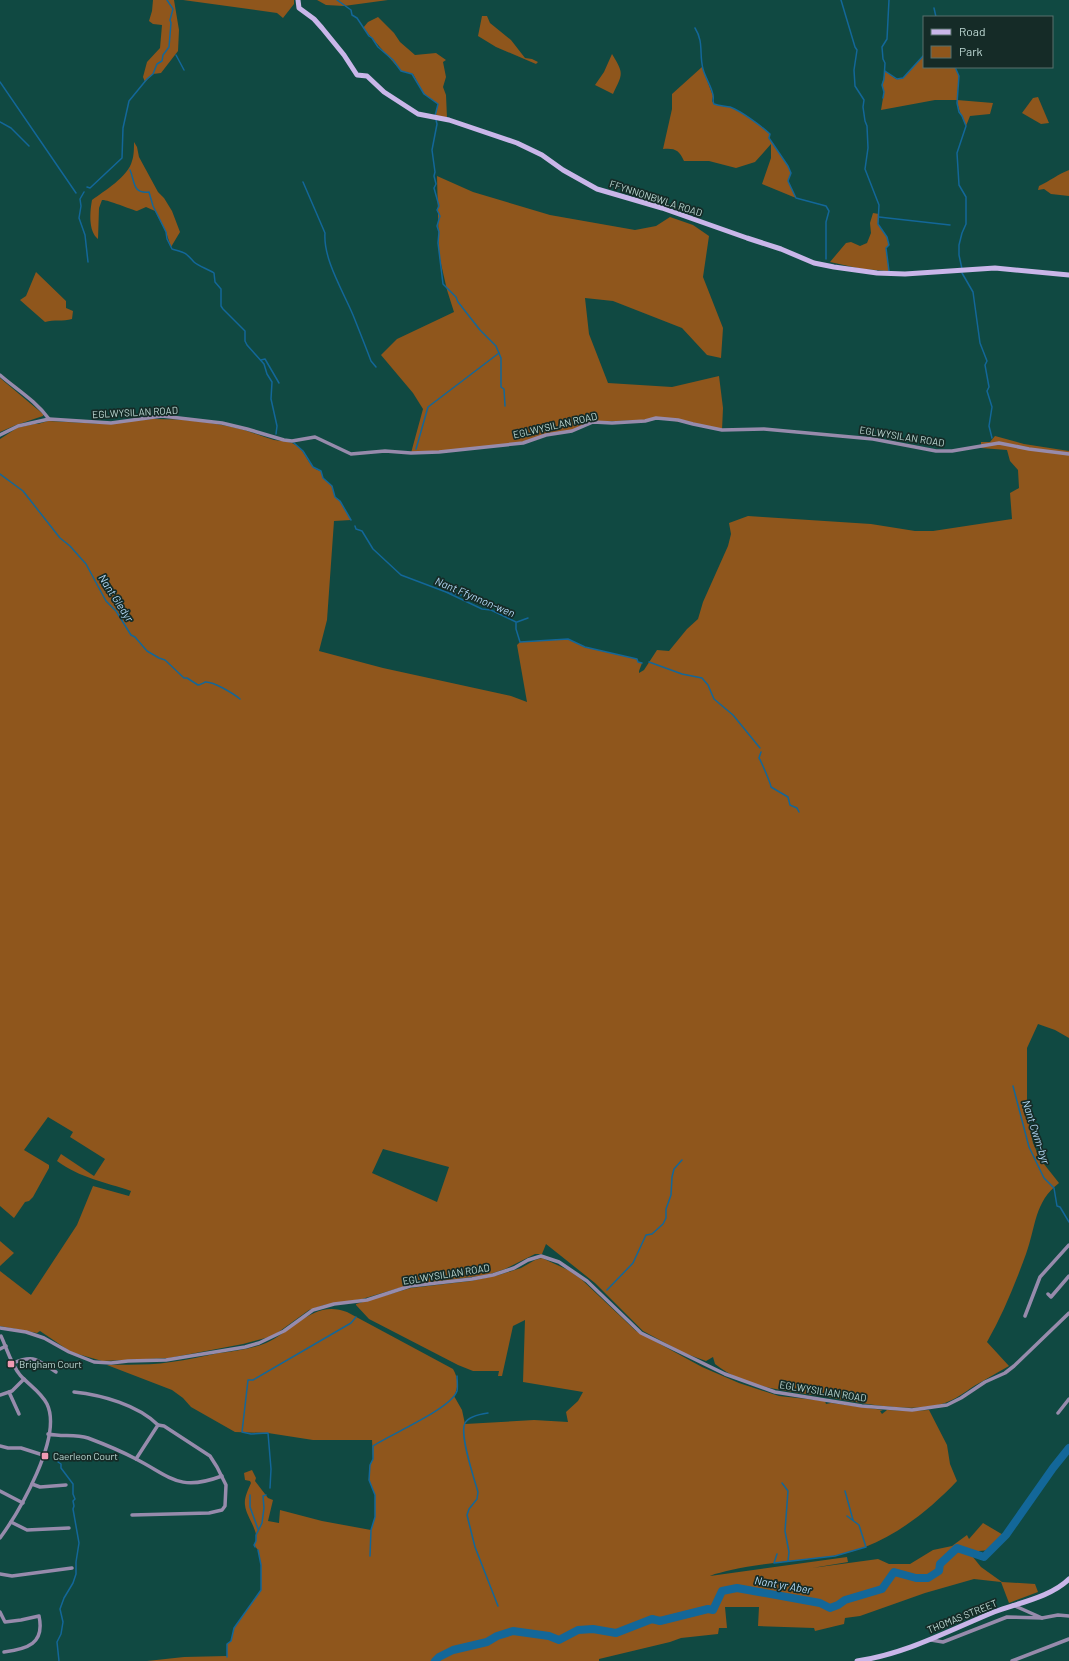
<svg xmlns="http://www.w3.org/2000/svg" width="1069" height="1661" viewBox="0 0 1069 1661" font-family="Barlow,sans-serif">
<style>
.green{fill:#8f561c;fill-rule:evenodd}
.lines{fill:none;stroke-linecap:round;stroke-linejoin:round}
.stream{stroke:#136799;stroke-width:1.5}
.river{stroke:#136799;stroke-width:8}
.street{stroke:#978bac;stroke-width:3.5}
.secondary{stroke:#c9b6e9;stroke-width:5}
.poi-dot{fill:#f19ab2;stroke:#152b27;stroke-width:1.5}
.labels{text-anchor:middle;stroke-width:3.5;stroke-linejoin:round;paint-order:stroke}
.street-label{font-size:10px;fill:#bdd8d3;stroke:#152b27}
.poi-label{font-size:10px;fill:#bdd8d3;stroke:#152b27;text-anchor:start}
.water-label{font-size:11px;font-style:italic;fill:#b2d6f3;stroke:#152b27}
</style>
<rect width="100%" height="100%" fill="#104942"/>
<g class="green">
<polygon points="153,0 174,0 179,30 178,51 161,73 153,74 145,82 143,77 147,62 160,48 162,25 153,24 149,21 152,11"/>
<polygon points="183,0 294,0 294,4 283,18 277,13"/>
<polygon points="317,0 388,0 344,6 326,5"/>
<polygon points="482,16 487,16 490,23 511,40 525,58 532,59 538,62 536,64 496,47 478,36"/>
<polygon points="378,17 394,33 400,42 415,55 436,53 446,60 443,62 446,77 443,87 446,95 447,118 435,116 438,104 424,94 413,74 401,71 363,28 368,22"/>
<path d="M612,54c12,20 11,19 1,40l-18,-9 9,-13z"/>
<path d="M924,55v12h31l4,9 -2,24 36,3 -3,11 -20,2 -4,10c-4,-9 -8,-17 -9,-26h-22l-54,10 3,-18 -2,-7 3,-14 11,8 7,-1z"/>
<path d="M702,67l11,29 -1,5 2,3c6,2 11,2 16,3 11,4 31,18 40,27l-1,4 19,28 3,7 -3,8 8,17 -34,-14 9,-26v-14l-16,18 -19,6 -27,-7h-25c-5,-11 -9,-13 -21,-12l9,-40v-15z"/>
<polygon points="1038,97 1049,123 1041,124 1022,113 1033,98"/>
<path d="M134,142l3,5 2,10 19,35 6,6 8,13 8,21 -9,15 -5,-15 -11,-21 -9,-4 -9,4c-7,-2 -31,-12 -35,-11l-3,8 -1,31c-10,-8 -8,-28 -6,-39 12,-9 36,-23 40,-39 2,-5 2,-13 2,-19z"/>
<path d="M1069,170v26l-18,-2 -7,-5 -6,1 1,-4c11,-5 19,-12 30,-16z"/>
<polygon points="437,176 473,192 550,215 635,230 656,226 670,217 693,225 709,236 703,277 723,328 721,358 707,355 682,328 613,301 585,298 589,334 608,383 672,387 719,376 723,408 722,430 664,419 593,422 572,431 538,437 523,443 439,452 411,453 423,409 413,393 381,355 397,339 454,312 447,290 439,255"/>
<polygon points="873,213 879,214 878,224 887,237 889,245 886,248 889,271 862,269 830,262 846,243 851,242 860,246 867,243 871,233 870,223"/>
<path d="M36,272l30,29v7l7,3 -1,8c-9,3 -18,0 -27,3l-25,-22 6,-4z"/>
<polygon points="0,378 43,414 43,416 16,425 0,432"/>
<path d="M153,419c31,0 62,3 91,11 10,3 20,7 30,10 6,1 15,1 20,4 13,6 13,24 27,27l2,7 9,8 3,11 5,4 11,19 -17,1 -7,99 -8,31 64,17 128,28 16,6 -10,-57 3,-3 48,-3 17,8 52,12 1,3 4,1 -3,8v2l5,-3 13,-20 12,1 18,-22 11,-10 5,-17 25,-56 3,-12 -2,-11 19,-7 15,1 108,7 44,7h18l79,-12 -2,-26 9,-5 -1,-18 -8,-9 -3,-11 -26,-2v-6h9l5,-6 29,8 45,7v587l-14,-8 -17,-6 -11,24v65l6,30 7,16 19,24c-25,19 -23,44 -33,71 -11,30 -23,60 -39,88l22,24c-12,7 -23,13 -35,20 -9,6 -18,13 -29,17 -33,11 -83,0 -117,-6 -38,-6 -82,-8 -113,-33l-2,-7 -7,4 -22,-8 -41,-22 -48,-48 -49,-39 -4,10h-7l-30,15 -18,6 -78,10 -47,14 -38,6 -15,5 -36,26 -30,8 -74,14 -67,3 -31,-9 -31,-21 -3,2 -37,-7v-55l31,24 46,-70 16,-39 36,10 2,-5c-26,-9 -51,-13 -74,-30l4,-7 33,22 11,-17 -35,-22 3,-5 -25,-15 -24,33 25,15v3l-16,29 -4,4 -4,1 -11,16 -14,-12v-767l17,-11 17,-4h4l10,-3 56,3zM383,1149l66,18 -12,35 -65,-29z"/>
<polygon points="0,1241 14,1253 0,1266"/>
<path d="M542,1258l26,12 13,9 55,52 66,36 37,16 40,13 46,5 1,3 5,-1 52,7 -3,1 2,3 5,-4 26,1 16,-1 18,35 3,19 7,17c-37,39 -84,73 -139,77 -29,3 -59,6 -87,12 -7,2 -15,3 -21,6l137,-19 1,5 -36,6 66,-9 11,5h21l23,-14 19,-4 15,-11 2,4 14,-16 22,13 -14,14 -12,1 -5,2 -6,-2 13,16 21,15 33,2 3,8 -29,11 -8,-21 -27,-3 -49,14 -65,23 -15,2 -1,6 -29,7 -1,-3 -56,-2 1,-19h-34l2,21h-8l-1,6 -37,4 -11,4 -71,17v2h-452l37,-4 43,-1v-12l4,-3 3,-13 27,-38v-25l-3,-15 -4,-5c8,-12 -8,-27 -9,-40 -1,-7 3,-15 6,-22l-1,-2 -5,-1 -1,-7 8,-3 4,8 -1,3 13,17 5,2 -5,21 11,2 1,-13 42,11 49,9 4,-13v-22l-6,-15 1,-15 3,-6 -1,-19h-59l-45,-7 -33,-1 -44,-25 -8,-9 -11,-8 -65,-25c21,-1 43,1 64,-3 16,-2 32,-6 48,-9 15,-2 32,-4 47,-10 27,-12 48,-44 81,-31l106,57c5,8 6,18 1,27l8,14 3,14 69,-4 34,2 -2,-10 12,-11 5,-9 -60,-10 2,-62 -12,6 -11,50h-4l1,-5h-26l-15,-6 -89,-46 -13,-14v-1l55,-16 60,-7 28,-6 22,-7 14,-8z"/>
</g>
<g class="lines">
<g class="stream">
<polyline points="337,0 351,10 352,15 357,18 369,36 372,38 378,47 393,60 401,71 412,74 424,94 438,104 435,116"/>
<polyline points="841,0 855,47 857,50 854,70 855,86 864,100 863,107 865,121 867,126 868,148 865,169 879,205 878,224 887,237 889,245 886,248 889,271"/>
<polyline points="934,8 936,17"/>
<path d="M695,28c9,14 4,26 8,41 2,8 9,19 10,26 1,5 -1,5 1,9 6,2 11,2 16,3 11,4 30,18 40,27l-1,4 19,28 3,7 -3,8 8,17 30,8 3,5 -3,11v37"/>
<polyline points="176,55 184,70"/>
<polyline points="955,67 959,76 957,103 959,112 962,116 966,126 957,153 959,185 966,197 966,224 962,233 959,245 959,255 962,269"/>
<polyline points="885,71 897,79 903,78 924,55"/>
<polyline points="0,82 76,193"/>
<polyline points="883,98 884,92 882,85 884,79 885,63 883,59 882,47 887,39 889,0"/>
<polyline points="436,120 437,124 432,150 435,172 434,176 436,184 434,188 439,206 437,210 440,216 437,226 439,232 438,243 443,284 456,297 458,302 480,330 496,346 501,358 501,387 504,389 505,406"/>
<polyline points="0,122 11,128 29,146"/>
<path d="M130,170c5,11 2,24 19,22l4,14 13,26 1,7 5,10c14,4 13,3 22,13 4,4 14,7 20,11l1,9 6,7v17l2,3 22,22v10l2,4 17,19 3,10 5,8 -1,17 6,27 -1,8"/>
<path d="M303,182l22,51c-2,26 18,58 28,82 6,15 12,30 18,46l5,6"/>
<polyline points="87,187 90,188 122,158 123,128 129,101 147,79 153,74 157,64 162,61 163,55 169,47 171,23 170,20 173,9 167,0"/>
<polyline points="84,192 80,199 81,206 79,218 85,235 88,262"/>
<polyline points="879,217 950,225"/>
<polyline points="962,273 973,292 980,343 987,361 985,365 989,387 987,391 992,407 989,426 992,438"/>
<polyline points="261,360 265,359 279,383"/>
<polyline points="294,443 303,451 313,467 321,471 323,478 332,486 335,497 340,501 351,520"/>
<polyline points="416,449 428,407 499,353"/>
<path d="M0,474l23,17 37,47 10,8 16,18 20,37 10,10 15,24 4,2 12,14 12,7 6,2 19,18h3l11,7c1,0 6,-2 7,-3 8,-1 29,12 35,17"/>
<polyline points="355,526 356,529 362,531 373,549 401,575 446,592 482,609 491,610 516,622 516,629 520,642 568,639 585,647 637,659 638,662 642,663"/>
<polyline points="448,592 461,595"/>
<polyline points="517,622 528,618"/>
<polyline points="649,662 682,674 702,678 708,685 714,699 733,715 760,748"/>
<path d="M761,752l-2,6c2,3 12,26 12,29l17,10 2,8 7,3 2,4"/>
<polyline points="1013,1086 1029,1147 1044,1178 1054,1188 1057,1206 1060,1207 1069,1222"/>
<polyline points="607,1290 633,1263 646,1235 652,1234 663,1224 666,1218 666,1209 671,1195 672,1177 674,1169 682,1160"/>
<path d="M488,1413c-7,1 -19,3 -23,10 -6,11 9,55 13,69l-1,7 -8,10 -2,6 8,32 23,59"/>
<polyline points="58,1462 61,1464 61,1468 73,1484 73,1494 75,1499 73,1501 74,1506 73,1509 79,1543 76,1562 76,1574 73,1583 64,1598 60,1609 63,1622 61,1634 57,1642 59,1661"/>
<polyline points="782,1483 788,1491 785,1531 789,1552 788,1561"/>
<polyline points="270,1488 271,1469 268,1433 251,1434 242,1432 248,1380 253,1380 351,1323 356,1317"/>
<polyline points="845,1491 853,1520"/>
<polyline points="250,1495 250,1507 258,1529"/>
<polyline points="255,1547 254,1545 256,1541 256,1535 262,1523 264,1508 263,1496 266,1495"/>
<polyline points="777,1554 774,1563 835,1556 866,1547 859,1525 847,1516"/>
<path d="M370,1556l1,-26 4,-13v-22l-6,-15 1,-15 3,-6v-13c16,-11 78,-37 84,-55 1,-5 0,-11 0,-15"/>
<polyline points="227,1657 227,1644 231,1641 234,1628 261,1590 261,1565 258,1550"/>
</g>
<polyline class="river" points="435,1661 439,1657 453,1650 487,1642 497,1636 513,1631 549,1636 559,1640 578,1630 593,1629 616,1633 652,1619 660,1621 708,1609 713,1610 722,1591 737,1588 820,1603 830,1608 838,1605 845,1600 882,1589 894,1572 916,1578 928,1578 939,1571 940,1564 957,1548 984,1557 1006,1535 1053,1468 1069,1448"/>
<g class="street">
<path d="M0,375c16,14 36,26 49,44"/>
<polyline points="0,435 18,426 49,419 111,423 162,416 222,423 247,429 284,440 292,441 315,437 351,454 385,451 411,453 439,452 523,443 546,435 572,431 593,422 612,423 645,421 656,418 678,420 693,424 722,430 764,429 873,439 936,451 952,451 999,443 1029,449 1069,454"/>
<polyline points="1048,1294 1051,1297 1069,1276"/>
<polyline points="1025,1316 1040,1277 1069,1245"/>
<polyline points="0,1328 26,1332 44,1338 69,1352 94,1362 111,1363 128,1361 166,1360 245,1347 259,1343 284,1331 313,1310 334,1304 367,1300 410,1286 472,1279 493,1275 514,1268 528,1260 541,1256 559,1262 587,1281 641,1333 725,1374 775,1392 862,1406 912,1410 947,1405 961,1398 985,1382 1005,1373 1014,1366 1069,1313"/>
<polyline points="0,1349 6,1346"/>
<path d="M13,1363c22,-9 24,-3 43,9"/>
<polyline points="9,1392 19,1414"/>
<path d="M74,1392c28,3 64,13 84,33"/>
<polyline points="0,1395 12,1391 24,1379"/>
<polyline points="1058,1413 1069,1399"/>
<path d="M48,1434c14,3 27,0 40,4 16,6 33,13 48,21 35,18 43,33 86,17"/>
<polyline points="0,1446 8,1448 21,1448 43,1455"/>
<polyline points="32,1484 40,1487 66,1485"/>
<polyline points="0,1491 23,1503"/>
<polyline points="132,1515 209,1513 222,1510 225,1506 226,1485 217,1467 210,1456 164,1426 158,1425 136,1459"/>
<polyline points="11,1522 27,1530 69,1528"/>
<path d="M0,1538c19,-26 63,-101 47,-134 -6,-12 -18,-19 -27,-29 -9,-11 -13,-26 -19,-39"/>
<polyline points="0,1574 12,1576 72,1568"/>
<polyline points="1013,1605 1042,1618 1058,1615 1069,1616"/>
<path d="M0,1612l5,10 16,-2 18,-4c6,28 -12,33 -35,36"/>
<polyline points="931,1640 943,1642 1007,1617 1042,1618"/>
<polyline points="1012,1661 1069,1639"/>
</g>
<g class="secondary">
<polyline points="298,0 299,8 314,19 322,28 344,55 357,75 367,76 384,92 418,114 449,120 517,143 542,155 563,170 597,189 662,208 747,238 781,249 814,263 834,267 877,273 905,274 995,268 1069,275"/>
<path d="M857,1661c49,-7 93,-31 137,-49 24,-9 57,-15 75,-33"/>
</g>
</g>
<g class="poi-dot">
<rect x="7" y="1360" width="8" height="8" rx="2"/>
<rect x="41" y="1452" width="8" height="8" rx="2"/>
</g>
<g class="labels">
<g class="street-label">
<text transform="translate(656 198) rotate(18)" y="4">FFYNNONBWLA ROAD</text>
<text transform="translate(135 412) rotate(-3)" y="4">EGLWYSILAN ROAD</text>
<text transform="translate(555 425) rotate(-13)" y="4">EGLWYSILAN ROAD</text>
<text transform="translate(902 436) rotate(9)" y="4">EGLWYSILAN ROAD</text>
<text transform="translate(446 1274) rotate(-9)" y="4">EGLWYSILIAN ROAD</text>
<text transform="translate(823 1391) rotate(9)" y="4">EGLWYSILIAN ROAD</text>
<text transform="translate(962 1616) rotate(-22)" y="4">THOMAS STREET</text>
</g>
<g class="poi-label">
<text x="19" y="1368">Brigham Court</text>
<text x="53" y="1460">Caerleon Court</text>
</g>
<g class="water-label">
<text transform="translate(475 597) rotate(23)" y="4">Nant Ffynnon-wen</text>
<text transform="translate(116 598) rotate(57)" y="4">Nant Gledyr</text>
<text transform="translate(1036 1132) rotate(72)" y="4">Nant Cwm-byr</text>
<text transform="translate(783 1585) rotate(10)" y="4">Nant yr Aber</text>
</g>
</g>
<rect x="923" y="16" width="130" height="52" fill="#152b27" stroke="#58706c"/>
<rect x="931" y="29" width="20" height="6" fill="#c9b6e9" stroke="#58706c"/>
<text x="959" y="36" font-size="12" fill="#bdd8d3">Road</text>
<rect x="931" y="46" width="20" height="12" fill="#8f561c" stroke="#58706c"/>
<text x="959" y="56" font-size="12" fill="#bdd8d3">Park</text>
</svg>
